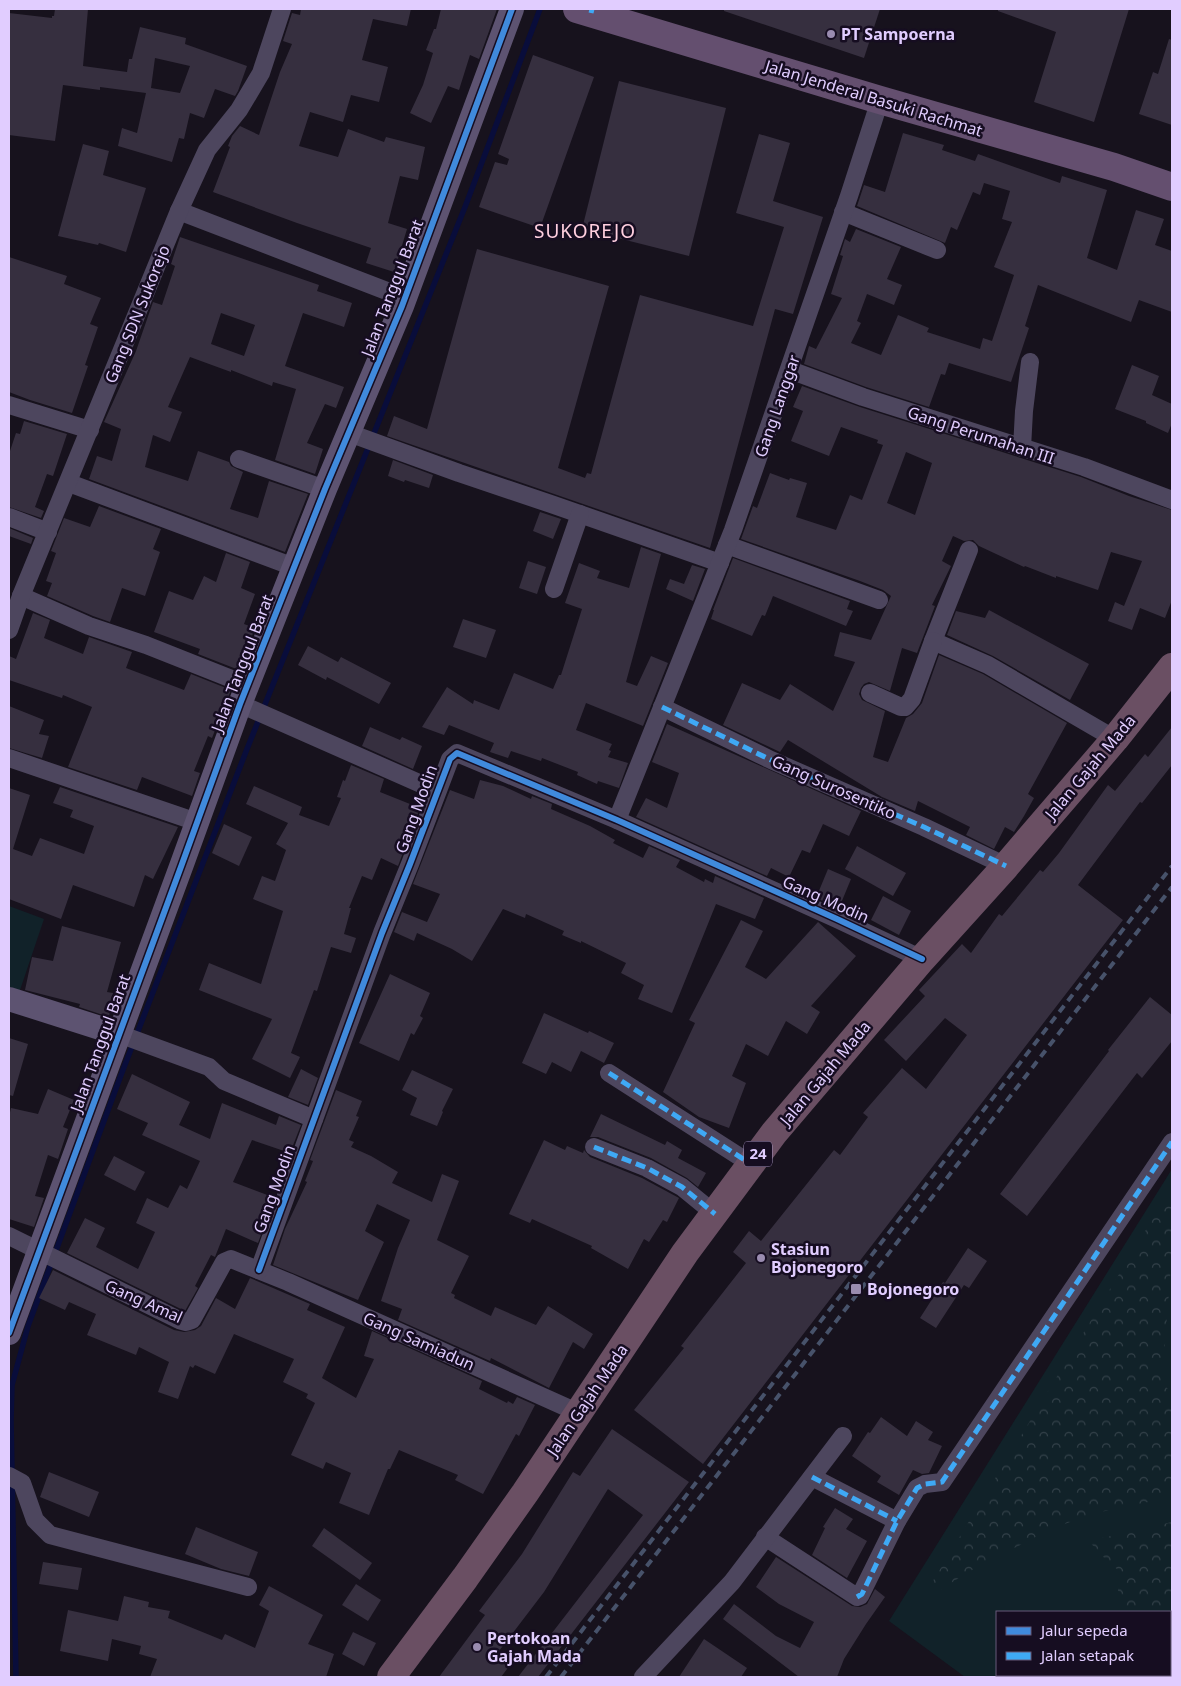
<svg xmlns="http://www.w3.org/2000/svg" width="1181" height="1686" viewBox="0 0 1181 1686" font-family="'Noto Sans',sans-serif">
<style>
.grass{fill:#112229;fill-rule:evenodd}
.forest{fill:url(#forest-crowns)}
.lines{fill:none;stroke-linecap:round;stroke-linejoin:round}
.stream{stroke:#090d3b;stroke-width:5.5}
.building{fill:#362f3f;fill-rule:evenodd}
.street{stroke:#4d465e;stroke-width:18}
.secondary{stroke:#5d5371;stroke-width:24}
.primary{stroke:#644f6f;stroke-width:28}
.highway{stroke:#6a4f63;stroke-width:28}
.rail{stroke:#47526a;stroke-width:4;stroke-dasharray:8 6;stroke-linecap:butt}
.quiet{stroke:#3fa9f5;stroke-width:5;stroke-dasharray:10 5;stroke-linecap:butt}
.cycleway-casing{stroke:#160d21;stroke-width:9}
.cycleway{stroke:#408adc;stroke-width:6}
.poi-dot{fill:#9a8cb0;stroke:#160d21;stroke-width:2}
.labels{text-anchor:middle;stroke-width:5;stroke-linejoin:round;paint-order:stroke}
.shield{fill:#160d21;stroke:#a493bc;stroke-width:1}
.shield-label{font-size:15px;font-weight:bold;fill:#e1cdff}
.poi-label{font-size:16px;font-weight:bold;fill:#e1cdff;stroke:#160d21;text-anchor:start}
.street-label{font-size:16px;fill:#e1cdff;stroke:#160d21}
.quarter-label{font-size:19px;letter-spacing:1px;fill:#ffcfdf;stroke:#160d21}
</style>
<defs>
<pattern id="forest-crowns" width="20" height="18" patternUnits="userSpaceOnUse" patternTransform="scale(1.25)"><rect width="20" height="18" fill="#112229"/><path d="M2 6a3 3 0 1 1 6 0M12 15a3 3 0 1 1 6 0" fill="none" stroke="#334149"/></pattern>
</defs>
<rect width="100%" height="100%" fill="#17121d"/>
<g class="grass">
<polygon points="9,906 44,919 18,996 9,992"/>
<path d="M1172,1169v508h-207l-76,-56zM997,1612h173v63h-173z"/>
</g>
<g class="forest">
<polygon points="1172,1193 1172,1252 1162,1384 1172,1392 1172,1497 1091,1514 1049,1530 970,1571 929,1597 927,1593 928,1589 1167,1195"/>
<polygon points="1172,1522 1172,1677 1131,1677 1127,1675 1170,1675 1170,1612 1117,1612 1119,1571 1100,1554 1089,1541"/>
</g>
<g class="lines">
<polyline class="stream" points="16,1677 11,1420 12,1385 28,1326 121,1075 247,749 465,207 540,9"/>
</g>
<g class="building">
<path d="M55,9h33l-5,57 44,6 2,-13h3l8,-32 46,11 -1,6 62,22 -9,25 -3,5 -20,-7 -11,29 -14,-5 -6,26 -5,-1 -7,24 -54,-16 4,-18 15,5 9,-40 -46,-6v3l-37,-5 -8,56 -46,-6v-122l43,5v-2h2zM155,58l35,8 -10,27 -29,-5z"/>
<polygon points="301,9 411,9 407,26 373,19 362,60 388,67 379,102 351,95 343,122 310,112 299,146 338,157 348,129 384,142 386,137 425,147 418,180 400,176 388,223 407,229 394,272 366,263 371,248 297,223 213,192 230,147 228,146 232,136 240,126 259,135 280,72 292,44 283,41 292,13 300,15"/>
<polygon points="441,9 497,9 479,59 470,55 459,90 448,86 431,123 410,113 423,85 433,53 426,50 434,29 436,29"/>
<polygon points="724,9 880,9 864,58 724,11"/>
<polygon points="998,9 1129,9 1094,122 1034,102 1056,32 998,11"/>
<polygon points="1169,39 1172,40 1172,125 1139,114 1153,72 1158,74"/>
<polygon points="533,55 594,77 540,228 479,207 495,162 507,165 509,159 498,154"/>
<polygon points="619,81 726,108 689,256 582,229"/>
<polygon points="903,133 944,145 942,150 975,161 978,154 1060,183 1062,176 1107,190 1087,258 1117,270 1136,210 1164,219 1155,245 1172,251 1172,312 1139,300 1131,322 1038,285 1025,326 1029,328 1011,382 949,363 945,375 941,374 929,407 866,387 804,364 809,346 816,349 842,298 831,294 843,256 840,255 845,239 850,242 856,229 901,247 887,279 902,285 894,305 867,294 857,321 861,323 851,343 881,355 898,315 929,328 927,332 980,349 983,338 992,341 1014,275 994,267 1012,222 1002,219 1010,191 984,183 980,195 973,192 957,230 951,227 945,243 857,206 864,185 885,192"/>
<polygon points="759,134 790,143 773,201 823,217 793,314 775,309 710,548 387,436 394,416 427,429 477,249 609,286 558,468 585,478 587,473 591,474 640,295 753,326 784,227 736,213"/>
<polygon points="83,144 109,151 103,175 146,188 126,252 99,243 98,245 58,236"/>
<path d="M180,237l139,48 -2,6 35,12 -8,24 -41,-14 -18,53 59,21 -8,21 -11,-4 -18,39 16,6 -8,25 -40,-14 21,-71 -23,-7 -1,4 -41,-16v2l-41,-15 -22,50 14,5 -12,30 -17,-7 -8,32 43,14 10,-30 31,11 2,4 12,6 -13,37 28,9 11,-37 39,13 -23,58 -196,-73 8,-23 15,5 9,-32 -17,-7 32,-71 17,-49 9,3 13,-39 -4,-2zM221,313l34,12 -11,31 -33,-12z"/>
<polygon points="9,257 67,276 64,284 101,298 90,324 98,327 85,365 88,366 72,413 30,400 9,392"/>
<polygon points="1132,365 1159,376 1152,395 1172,404 1172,423 1168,433 1146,423 1146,421 1115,409"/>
<path d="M802,386l58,21 221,70 48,19 43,14v90l-7,18 -25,-10 -8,22 -24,-9 7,-19 9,4 18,-45 -31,-9 -13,38 -42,-14v2l-31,-12 -1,1 -45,-21 -6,-6 -9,1 -11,-5 -11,25 9,5 -19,39 3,1 -18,47 -15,-5 -12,43 -21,-9 -5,2 -3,4 -2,6 3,6 23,11 -12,46 15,5 18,-44 7,-4 9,-11 17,-48 44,19 84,49 -39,71 6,4 -10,18 -10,16 -9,-5 -11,22 -28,-14 4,-8 -52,-26 -3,10 -33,-14 -94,-57 -8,12 -57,-27 19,-42 38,17 10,-16 43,27 22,-49 -21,-6 6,-24 31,8 20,-44 -8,-6 -23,-9 -119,-42 12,-33 4,2 13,-35 19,7 1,-2 17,5 -11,34 40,13 14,-35 12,5 21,-55 -6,-2 1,-3 -37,-13 -12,29 -38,-15 12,-30 -10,-4zM906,452l26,11 -17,52 -28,-12z"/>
<polygon points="24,421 67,434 53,476 47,474 35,507 44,511 41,518 9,507 9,454 16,433 20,434"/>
<polygon points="393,460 433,475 429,488 405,480 404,482 388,476"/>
<polygon points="99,506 161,529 153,549 160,552 145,596 122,588 110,622 93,616 47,596 52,583 46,581 56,553 51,551 64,518 90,527"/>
<polygon points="540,512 561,519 553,539 533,531"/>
<polygon points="9,528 33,538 31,544 9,536"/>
<polygon points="641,547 661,554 626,682 637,686 651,656 668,663 643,726 586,703 576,730 612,744 609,750 611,751 608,757 628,763 619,788 598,781 597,784 577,775 578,772 542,758 541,761 511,751 508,758 490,752 494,743 449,725 444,735 422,727 447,687 473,704 474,700 499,710 514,673 553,689 559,675 561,675 582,609 565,603 579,563 600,571 597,578 629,588"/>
<polygon points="226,553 250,562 241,588 255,594 244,624 255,628 239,670 198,654 200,649 154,632 169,591 193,600 204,576 216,582"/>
<polygon points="733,558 850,601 847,609 853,611 846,626 773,596 765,616 762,615 752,636 711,619 714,610 713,610"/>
<polygon points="528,561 546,567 537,594 519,588"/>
<polygon points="692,565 705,569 693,601 666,589 670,579 684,584"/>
<polygon points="989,610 1089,664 1070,700 993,656 947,635 956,611 985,618"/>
<polygon points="33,613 50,620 44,638 83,654 89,637 132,652 126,668 184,690 191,674 231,690 212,738 208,736 194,771 200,773 192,796 142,777 137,790 68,767 92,707 63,695 62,698 9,680 9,656 16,659"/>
<polygon points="463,619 496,630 486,658 453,647"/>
<polygon points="308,646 338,662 341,657 391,683 379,704 327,677 326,680 298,665"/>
<polygon points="9,706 44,720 39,734 49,736 42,758 9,748"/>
<polygon points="667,724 861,811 849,836 823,824 810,853 802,850 789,877 771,868 767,876 636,817 646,798 667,808 679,773 652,762"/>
<polygon points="370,727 400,740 402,737 422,746 413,769 362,746"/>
<polygon points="1172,727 1172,765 1142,803 1140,802 1078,885 1123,920 703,1464 634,1410 684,1348 681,1346 746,1263 733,1252 749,1231 761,1241 834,1150 840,1155 868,1117 863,1113 902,1068 926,1089 967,1035 945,1018 906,1061 884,1040 925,996 919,990 962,944 971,953 999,914 1002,916 1040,870 1043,872 1059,853 1108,785 1115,791 1145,754 1148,757"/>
<polygon points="351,765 384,779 380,792 420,808 398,866 381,858 372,880 362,876 349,908 351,908 344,934 356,938 351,953 331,947 317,991 314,990 291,1053 300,1057 290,1078 252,1059 272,1019 199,990 209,963 261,984 283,911 253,899 262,876 275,881 286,850 276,844 288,823 246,804 254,786 302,807 299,815 329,826 341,798 337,797 343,780 345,781"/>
<polygon points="480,780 503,786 531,799 532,796 552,804 551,809 590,826 615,840 613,843 643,858 649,846 680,860 676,867 704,882 705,879 713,883 715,876 764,898 755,919 716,904 672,1013 638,999 644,985 621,973 626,963 581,941 581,943 562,935 564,931 526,914 525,918 503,909 472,961 452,949 417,933 414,941 394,932 402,912 427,922 440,894 413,884 450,790 474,799"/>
<polygon points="60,787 178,827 153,879 145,875 134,907 73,885 61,919 9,899 9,788 30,795 13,849 32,856 40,838 84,854 94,826 70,817 73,810 53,803"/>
<polygon points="224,824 252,837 239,866 212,853"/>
<polygon points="857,846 906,873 893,896 845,869"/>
<polygon points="828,869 851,879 839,908 816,898"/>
<polygon points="883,896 911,911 899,935 871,920"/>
<polygon points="741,920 763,931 745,967 766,979 818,922 856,956 811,1006 820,1012 807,1034 786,1021 768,1056 746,1044 732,1076 746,1083 729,1128 699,1117 663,1092 695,1023 689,1020"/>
<polygon points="62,926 121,942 107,992 113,993 109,1017 79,1007 80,1004 25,990 32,957 53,961"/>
<polygon points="390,974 430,993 420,1016 423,1018 414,1035 411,1033 399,1061 359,1043"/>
<polygon points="1150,997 1172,1015 1172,1041 1142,1078 1137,1073 1027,1216 1000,1194 1109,1051 1108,1050"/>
<polygon points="544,1013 588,1033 589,1031 614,1043 604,1063 581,1051 571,1072 552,1062 546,1074 522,1063"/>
<polygon points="9,1038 28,1044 13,1096 9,1095"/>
<polygon points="301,1069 318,1078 308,1105 288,1097"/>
<polygon points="412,1070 453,1089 442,1111 443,1112 437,1126 410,1115 417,1098 402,1090"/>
<polygon points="132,1074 190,1102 179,1125 210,1139 222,1103 276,1125 279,1116 301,1125 290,1153 252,1140 233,1182 270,1196 261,1219 266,1221 258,1243 226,1229 215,1257 211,1255 195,1286 198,1288 185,1311 67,1253 85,1218 105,1228 96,1247 138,1269 155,1232 136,1223 147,1198 168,1208 180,1185 187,1189 200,1161 142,1135 148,1123 117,1109"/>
<polygon points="48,1089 74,1100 63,1127 68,1129 58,1159 48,1155 35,1196 44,1198 34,1227 9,1219 9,1117 11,1108 38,1114"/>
<polygon points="336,1090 362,1101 356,1116 359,1117 349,1140 354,1142 351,1147 371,1156 398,1172 392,1183 432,1202 442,1174 459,1181 437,1240 469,1256 451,1293 455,1295 454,1298 491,1316 495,1307 536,1325 548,1306 593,1334 584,1349 573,1342 549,1388 491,1358 490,1361 398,1320 402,1309 381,1301 398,1248 410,1220 377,1204 365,1231 384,1242 358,1300 273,1265 285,1229 307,1182 305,1181 313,1161 310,1160"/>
<polygon points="601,1114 665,1145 667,1141 682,1150 678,1158 706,1173 698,1187 687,1178 651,1158 598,1137 590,1137"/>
<polygon points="544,1140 565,1150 567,1146 583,1153 584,1150 590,1157 642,1178 679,1198 667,1222 663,1220 649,1242 644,1239 628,1269 591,1248 592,1246 532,1219 530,1223 509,1214"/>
<polygon points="114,1156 145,1172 135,1191 104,1175"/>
<polygon points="968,1248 987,1261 969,1288 964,1285 936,1328 920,1318 943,1282 945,1283"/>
<polygon points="53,1270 174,1330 184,1332 195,1330 201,1326 216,1298 235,1309 250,1278 310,1304 307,1310 345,1327 322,1378 356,1398 374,1359 364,1356 372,1331 482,1381 479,1389 507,1403 508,1401 513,1404 517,1397 535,1405 519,1436 516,1434 483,1494 455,1480 458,1475 399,1450 390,1469 388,1469 369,1515 339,1503 351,1473 326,1462 323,1469 291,1455 315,1403 306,1398 308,1394 283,1382 294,1359 234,1334 215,1374 195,1365 193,1368 190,1366 178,1399 158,1392 169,1362 139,1347 136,1355 87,1335 96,1314 69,1302 65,1310 39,1298"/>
<polygon points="881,1417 907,1436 916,1421 933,1432 928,1440 942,1446 929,1473 922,1474 913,1470 899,1495 877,1482 881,1476 852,1456 868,1432 870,1433"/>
<polygon points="612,1429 689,1482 538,1677 518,1677 643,1515 608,1489 544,1592 499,1651 513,1661 501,1677 439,1677 485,1615 479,1611 522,1554 573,1472 580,1476"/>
<polygon points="49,1472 99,1492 89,1517 40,1497"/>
<polygon points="835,1508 853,1519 846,1529 867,1541 847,1578 812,1555 825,1528 823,1527"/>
<polygon points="196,1527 258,1552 249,1576 221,1569 185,1554"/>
<polygon points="324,1528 372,1563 360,1580 312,1546"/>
<polygon points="776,1557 852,1606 860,1607 867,1604 875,1589 885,1597 866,1624 844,1659 837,1677 799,1677 723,1619 734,1604 776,1636 800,1648 814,1622 779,1604 756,1587"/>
<polygon points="43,1562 82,1568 78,1590 39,1584"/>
<polygon points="356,1584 381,1600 368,1621 342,1605"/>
<polygon points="269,1586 323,1615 308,1644 334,1654 326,1677 150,1677 157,1659 139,1654 141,1646 112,1639 108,1661 60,1651 68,1610 118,1621 124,1596 149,1602 148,1607 170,1611 168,1618 222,1640 225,1634 255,1648 269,1611 259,1605"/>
<polygon points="353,1632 376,1643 364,1666 342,1654"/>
<polygon points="704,1639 747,1668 741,1677 679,1677"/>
</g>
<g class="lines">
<g class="street">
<polyline points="179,211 405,298"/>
<polyline points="843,212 937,250"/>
<polyline points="790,370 863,397 1084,467 1172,500"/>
<polyline points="9,405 90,430"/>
<polyline points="349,433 459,473 551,504 720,563"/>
<polyline points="1022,448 1024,411 1030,362"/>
<polyline points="239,459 325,489"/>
<polyline points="69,483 294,567"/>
<polyline points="9,517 48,532"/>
<polyline points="727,545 879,600"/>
<polyline points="969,550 933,641 988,665 1115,739"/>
<polyline points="554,589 580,514"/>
<polyline points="21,596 89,626 146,645 247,685"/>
<polyline points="9,630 21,596 179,211 207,150 239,110 261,73 282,9"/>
<polyline points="870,693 901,707 905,707 912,699 933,641"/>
<polyline points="240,704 437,791"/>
<polyline points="662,707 771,760 924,827 1006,866"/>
<polyline points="9,758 197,822"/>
<polyline points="617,820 733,530 849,196 880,100"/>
<polyline points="119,1034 209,1067 224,1081 314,1119"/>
<polyline points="609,1073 751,1164"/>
<polyline points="594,1147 647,1168 682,1187 715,1214"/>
<polyline points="9,1236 179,1320 186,1322 192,1320 224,1262 231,1259 288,1282 579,1413"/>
<polyline points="259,1270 382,933 410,864 450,759 457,753 617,820 837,919 922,959"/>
<polyline points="9,1476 22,1483 35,1520 50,1535 248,1587"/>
<polyline points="812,1477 897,1521"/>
<polyline points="765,1537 857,1597 860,1596 897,1521 917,1488 925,1484 942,1482 1172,1142"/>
<polyline points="643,1677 732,1582 843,1436"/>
</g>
<g class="secondary">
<polyline points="9,999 119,1034"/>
<polyline points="9,1333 182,864 240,704 325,489 402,306 512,9"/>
</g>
<polyline class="primary" points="577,9 880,100 1114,167 1172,187"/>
<polyline class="highway" points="391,1677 465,1578 525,1493 685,1253 774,1133 922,959 1006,866 1115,739 1172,667"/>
<g class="rail">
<polyline points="546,1677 1172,866"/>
<polyline points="561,1677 1172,887"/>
</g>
<g class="quiet">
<polyline points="591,13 592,9"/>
<polyline points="662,707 771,760 924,827 1006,866"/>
<polyline points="609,1073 751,1164"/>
<polyline points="594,1147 647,1168 682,1187 715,1214"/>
<polyline points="812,1477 897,1521"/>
<polyline points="857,1597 862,1594 897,1521 917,1488 925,1484 942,1482 1172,1142"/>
</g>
<defs>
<g id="cycleway">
<polyline points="259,1270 382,933 410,864 450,759 457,753 617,820 837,919 922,959"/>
<polyline points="9,1333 182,864 240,704 325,489 402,306 512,9"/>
</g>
</defs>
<use href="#cycleway" class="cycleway-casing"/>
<use href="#cycleway" class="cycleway"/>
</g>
<g class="poi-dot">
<circle cx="831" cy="34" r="5"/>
<circle cx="761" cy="1258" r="5"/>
<rect x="850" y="1283" width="12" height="12" rx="2.5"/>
<circle cx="477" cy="1647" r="5"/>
</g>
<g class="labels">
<rect class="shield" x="744" y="1141.5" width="28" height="25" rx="4"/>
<g class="shield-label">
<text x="758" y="1159">24</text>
</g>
<g class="poi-label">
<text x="841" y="40">PT Sampoerna</text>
<text x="771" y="1255">Stasiun<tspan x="771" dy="18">Bojonegoro</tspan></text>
<text x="867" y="1295">Bojonegoro</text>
<text x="487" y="1644">Pertokoan<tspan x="487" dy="18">Gajah Mada</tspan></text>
</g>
<g class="street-label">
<text transform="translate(874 98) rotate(17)" y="6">Jalan Jenderal Basuki Rachmat</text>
<text transform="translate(392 288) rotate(-69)" y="6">Jalan Tanggul Barat</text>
<text transform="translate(137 314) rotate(-68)" y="6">Gang SDN Sukorejo</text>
<text transform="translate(777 406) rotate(-71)" y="6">Gang Langgar</text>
<text transform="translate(981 435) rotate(18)" y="6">Gang Perumahan III</text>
<text transform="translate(242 663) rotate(-69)" y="6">Jalan Tanggul Barat</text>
<text transform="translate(1090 767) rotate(-50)" y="6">Jalan Gajah Mada</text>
<text transform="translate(834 787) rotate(24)" y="6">Gang Surosentiko</text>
<text transform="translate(416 809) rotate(-70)" y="6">Gang Modin</text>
<text transform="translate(826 899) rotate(24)" y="6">Gang Modin</text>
<text transform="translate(100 1043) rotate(-70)" y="6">Jalan Tanggul Barat</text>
<text transform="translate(825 1073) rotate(-50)" y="6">Jalan Gajah Mada</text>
<text transform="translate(274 1189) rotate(-70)" y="6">Gang Modin</text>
<text transform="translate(144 1301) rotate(24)" y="6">Gang Amal</text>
<text transform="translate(419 1341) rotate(24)" y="6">Gang Samiadun</text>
<text transform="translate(587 1400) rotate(-56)" y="6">Jalan Gajah Mada</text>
</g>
<g class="quarter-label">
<text x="585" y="238">SUKOREJO</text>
</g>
</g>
<rect width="1181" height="1686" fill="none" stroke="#e1cdff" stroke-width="20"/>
<rect x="996" y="1611" width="175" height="65" fill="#160d21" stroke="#675a7a"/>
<rect x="1006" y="1627" width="25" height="8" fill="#408adc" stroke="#675a7a"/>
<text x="1041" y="1636" font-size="15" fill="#e1cdff">Jalur sepeda</text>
<rect x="1006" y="1652" width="25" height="8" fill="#3fa9f5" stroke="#675a7a"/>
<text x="1041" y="1661" font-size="15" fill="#e1cdff">Jalan setapak</text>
</svg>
